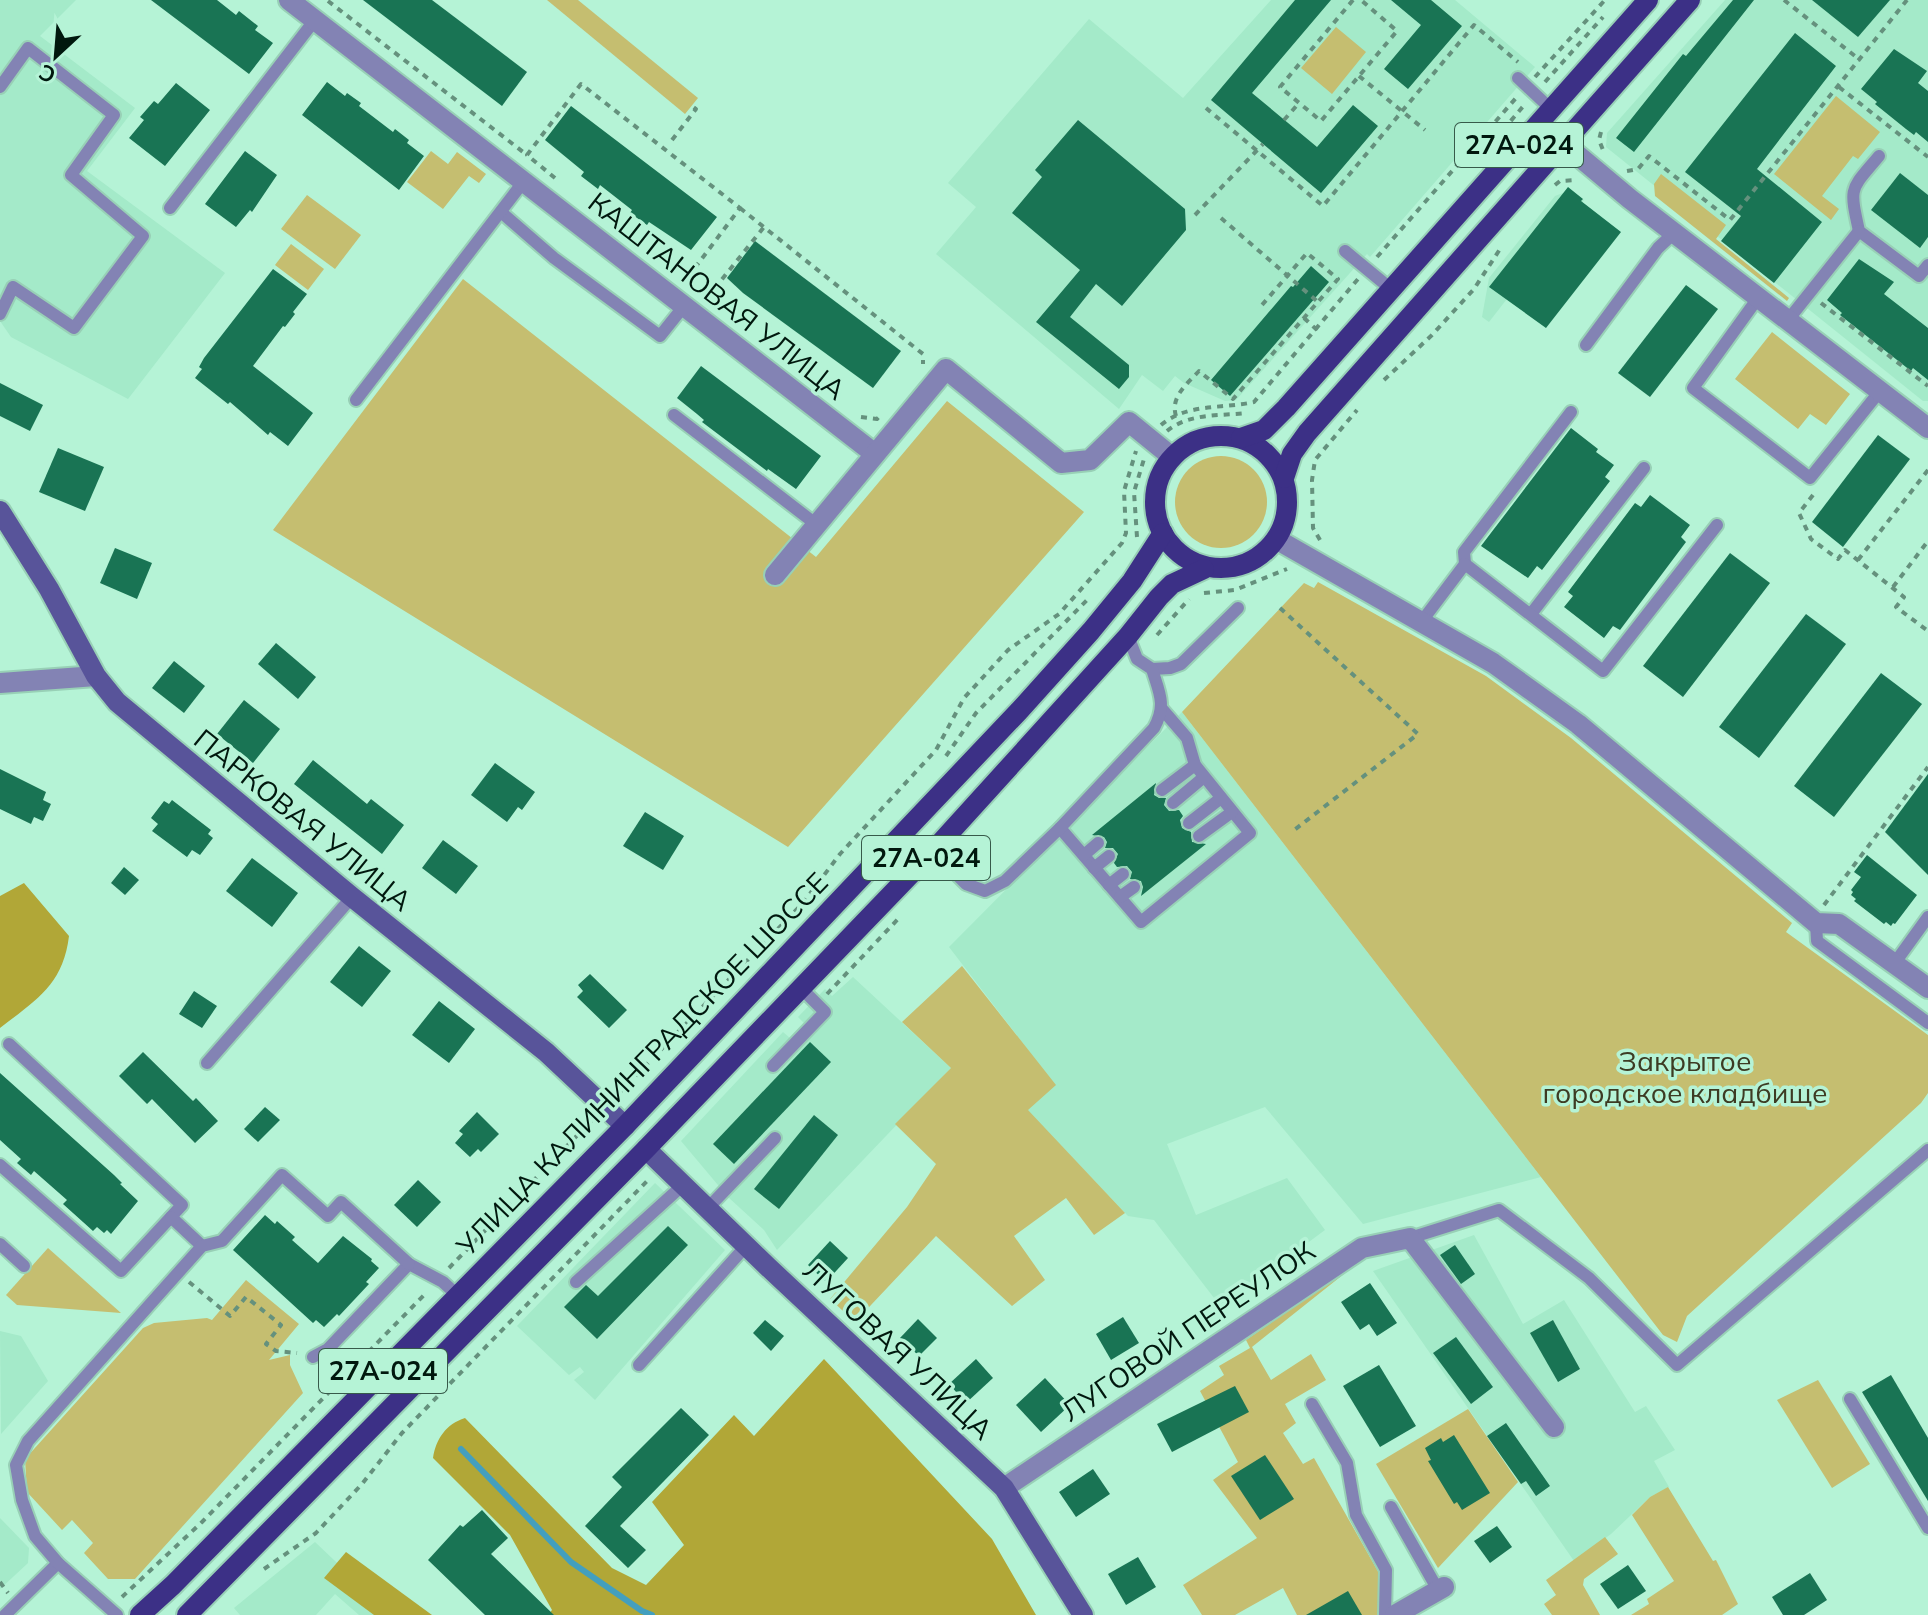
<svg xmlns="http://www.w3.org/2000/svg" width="1928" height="1615" viewBox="0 0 1928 1615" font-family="Mulish,sans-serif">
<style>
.built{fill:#a4eac9}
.green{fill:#c5be70}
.forest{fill:#b1a737}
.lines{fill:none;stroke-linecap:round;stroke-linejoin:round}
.stream{stroke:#439fbe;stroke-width:6}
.building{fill:#197454}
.lane-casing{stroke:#98d0b6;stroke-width:16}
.street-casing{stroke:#98d0b6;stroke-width:24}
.secondary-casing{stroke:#98d0b6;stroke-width:24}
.primary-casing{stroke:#98d0b6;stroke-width:24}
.path{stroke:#65917d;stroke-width:4;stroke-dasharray:6 6;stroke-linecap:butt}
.lane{stroke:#8383b4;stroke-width:12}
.street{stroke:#8383b4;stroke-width:20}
.secondary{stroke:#58549a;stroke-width:20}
.primary{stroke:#3c3086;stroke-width:20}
.labels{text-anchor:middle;stroke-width:7;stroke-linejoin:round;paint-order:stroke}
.shield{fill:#b5f3d6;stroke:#375a4a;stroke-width:2}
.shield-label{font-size:26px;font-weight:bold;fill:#01180e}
.street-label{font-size:28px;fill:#01180e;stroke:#b5f3d6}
.park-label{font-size:28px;fill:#3d3b23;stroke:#b5f3d6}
</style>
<rect width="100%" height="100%" fill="#b5f3d6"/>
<g class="built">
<polygon points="0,0 76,0 40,36 135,108 87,171 225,273 128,399 11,337 0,321"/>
<polygon points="1271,0 1455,0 1535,67 1370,257 1367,254 1236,400 1225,401 1184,383 1175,376 1163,391 1142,375 1119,409 936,254 976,207 948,183 1089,19 1183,98"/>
<polygon points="1725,0 1928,0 1928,401 1923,401 1606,147 1607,133"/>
<polygon points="1568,191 1584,200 1489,322 1482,317 1489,278 1555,196"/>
<polygon points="1182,712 1541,1177 1363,1224 1265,1107 1167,1144 1196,1215 1287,1178 1325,1230 1221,1307 1154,1220 1128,1216 1027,1110 1055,1085 949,947"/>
<polygon points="853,977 951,1068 777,1250 764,1230 728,1197 681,1141 783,1032 790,1038 804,1023 798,1017 825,989 832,996"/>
<polygon points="655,1183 725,1250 595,1400 574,1380 584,1372 580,1367 569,1375 517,1326"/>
<polygon points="1474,1235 1523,1324 1564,1300 1635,1412 1646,1406 1675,1450 1654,1461 1669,1487 1650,1497 1611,1534 1574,1561 1373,1271"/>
<polygon points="0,1331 21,1336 48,1381 1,1434"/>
<polygon points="0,1518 29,1548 28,1563 0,1589"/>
<polygon points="315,1542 392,1615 359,1615 335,1594 316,1615 240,1615 234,1608"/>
</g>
<g class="green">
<polygon points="547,0 578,0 698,98 685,114"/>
<polygon points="1336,27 1366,52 1332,94 1301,68"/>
<polygon points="1836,96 1880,132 1858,159 1853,156 1822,196 1839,209 1831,220 1774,174"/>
<polygon points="431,151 448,164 457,152 486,174 479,183 469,176 443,209 407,182"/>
<polygon points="1661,174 1726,225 1716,239 1789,298 1787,301 1655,196 1654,184"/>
<polygon points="307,195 361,235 335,269 281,229"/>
<polygon points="291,244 324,269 308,290 275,265"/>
<polygon points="463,279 816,557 947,401 1084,512 788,847 273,530"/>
<polygon points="1772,332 1850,394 1826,425 1810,414 1798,429 1735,379"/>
<circle cx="1221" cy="502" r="46"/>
<polygon points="1318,582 1486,676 1571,738 1792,923 1786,932 1928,1035 1928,1093 1921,1103 1687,1316 1677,1342 1663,1335 1182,712 1304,583 1314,588"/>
<polygon points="962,966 1056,1085 1028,1110 1125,1213 1094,1235 1066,1198 1014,1236 1045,1280 1012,1306 936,1236 855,1322 830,1299 907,1207 936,1164 895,1124 951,1068 902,1022"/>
<polygon points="48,1248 121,1313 17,1305 6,1295"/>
<polygon points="1364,1258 1252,1347 1271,1380 1311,1354 1326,1380 1285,1404 1296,1423 1283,1433 1303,1464 1314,1458 1380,1575 1381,1615 1297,1615 1283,1588 1235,1615 1202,1615 1183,1585 1257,1538 1213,1480 1238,1462 1200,1391 1224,1375 1219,1366 1250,1348 1246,1340"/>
<polygon points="246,1280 299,1324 269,1360 290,1355 290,1365 303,1393 135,1579 108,1579 84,1553 93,1543 72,1520 62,1530 27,1492 25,1459 143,1328 154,1323 207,1318 212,1320"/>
<polygon points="1818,1380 1870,1464 1832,1488 1777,1400"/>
<polygon points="1468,1409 1518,1482 1438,1568 1376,1464"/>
<polygon points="1668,1487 1713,1561 1716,1560 1738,1604 1722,1615 1631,1615 1649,1604 1647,1599 1674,1581 1632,1515 1650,1497"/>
<polygon points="1605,1537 1618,1554 1584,1579 1583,1585 1600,1615 1552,1615 1544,1604 1556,1595 1546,1580"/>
</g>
<g class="forest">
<path d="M24,883l45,53c-6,49 -33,64 -69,92v-132z"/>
<path d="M824,1359l168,180 44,76h-488l4,-5 -42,-75 -77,-77c3,-19 13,-34 32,-40l147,150 34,17 38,-40 -32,-43 82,-87 20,21z"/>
<polygon points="346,1552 432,1615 374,1615 324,1578"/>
</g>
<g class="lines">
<polyline class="stream" points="461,1449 571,1562 642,1611 652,1615"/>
</g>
<g class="building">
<polygon points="151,0 217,0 236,15 239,11 258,26 255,30 273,43 249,74"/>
<polygon points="363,0 432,0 527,72 502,106"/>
<polygon points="1295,0 1331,0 1252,93 1317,147 1353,105 1378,126 1321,193 1211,100"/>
<polygon points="1391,0 1431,0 1462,26 1408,89 1384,69 1421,25"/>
<polygon points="1733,0 1754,0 1634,152 1616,138 1683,54 1686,56"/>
<polygon points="1812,0 1890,0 1858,37"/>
<polygon points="1795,33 1836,66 1757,169 1822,222 1774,283 1721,241 1741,216 1685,172"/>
<polygon points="1894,49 1927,71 1918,83 1928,91 1928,142 1916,132 1914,135 1906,129 1875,104 1877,102 1861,89"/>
<polygon points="327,82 345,96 347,93 361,103 359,106 393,132 395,129 409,140 407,143 424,156 399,190 302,115"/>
<polygon points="176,83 210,110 165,166 129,138 144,120 140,117 154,101 158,104"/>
<polygon points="571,106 717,217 691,250 649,222 647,225 630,213 632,210 600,185 598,189 581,176 584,172 545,140"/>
<polygon points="1078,120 1185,209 1186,230 1122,306 1096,284 1070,317 1129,365 1129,377 1119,389 1036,322 1080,270 1012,213 1042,177 1035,170"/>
<polygon points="245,151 277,175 252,212 250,210 236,227 205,204"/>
<polygon points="1900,173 1928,195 1928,237 1920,248 1871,210"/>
<polygon points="1568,187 1583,199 1581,201 1621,232 1546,328 1489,287"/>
<polygon points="755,241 901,351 873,388 743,293 727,278"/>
<polygon points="1859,259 1894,282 1884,294 1928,328 1928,380 1913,368 1911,371 1840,315 1842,313 1827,300"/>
<polygon points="1311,266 1329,282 1230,396 1211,380 1291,286 1293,287"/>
<polygon points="273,269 307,294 293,312 295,314 285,327 283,326 253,366 313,413 288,446 270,432 268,435 230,402 228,404 195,378 202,369 199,367 204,358"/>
<polygon points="1686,285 1718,309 1650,397 1618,373"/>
<polygon points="701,366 821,456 796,489 768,469 767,471 702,422 704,420 697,414 677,398"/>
<polygon points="0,383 43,405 30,431 0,416"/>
<polygon points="1571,428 1598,449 1596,452 1614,465 1605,477 1610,481 1542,570 1537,566 1528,578 1481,546"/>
<polygon points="1878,435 1910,459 1843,547 1812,522"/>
<polygon points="58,448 104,467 85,511 39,492"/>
<polygon points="1650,495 1690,525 1681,537 1686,542 1620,630 1613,626 1604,638 1564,607 1573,596 1568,592 1635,503 1641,507"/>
<polygon points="115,548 152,563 137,599 100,583"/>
<polygon points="1730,553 1770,583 1683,697 1643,666"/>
<polygon points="1806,614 1846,644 1759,758 1719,727"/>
<polygon points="276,643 316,677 298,699 258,664"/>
<polygon points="174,661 205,686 184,713 152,688"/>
<polygon points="1881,673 1922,704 1834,817 1794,786"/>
<polygon points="244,700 280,729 253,763 217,734"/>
<polygon points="313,760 367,804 371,799 404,825 382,854 294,784"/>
<polygon points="495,763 535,792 522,810 518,807 507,822 471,795"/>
<polygon points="0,769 46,792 43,800 51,804 43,821 34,817 31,824 0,809"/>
<polygon points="1928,774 1928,875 1885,832"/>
<polygon points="1156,783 1154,795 1159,798 1166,798 1164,805 1169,811 1179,810 1183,816 1180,820 1182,828 1191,832 1192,842 1206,844 1141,896 1143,887 1141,881 1130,879 1132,872 1127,866 1117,867 1114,863 1118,854 1113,848 1105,848 1107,842 1104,837 1092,835"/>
<polygon points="172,800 211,830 208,834 213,838 200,855 192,850 187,857 152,831 158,824 151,818 164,801 169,804"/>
<polygon points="645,812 684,836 663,870 623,846"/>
<polygon points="443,840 478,866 456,894 422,868"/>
<polygon points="1867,855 1917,895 1895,924 1893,923 1891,926 1886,922 1884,924 1854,901 1856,899 1851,895 1853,892 1851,890 1861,877 1854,872"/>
<polygon points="252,858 298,893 272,927 226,891"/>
<polygon points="124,867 139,880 125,895 111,883"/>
<polygon points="359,946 391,971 362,1007 330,982"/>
<polygon points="590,974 627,1010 609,1028 577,997 583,991 578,985"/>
<polygon points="194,991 217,1006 202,1028 179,1014"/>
<polygon points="439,1001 475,1029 449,1063 412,1035"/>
<polygon points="810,1042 831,1062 734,1164 713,1144"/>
<polygon points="143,1052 193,1101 196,1098 218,1121 195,1143 152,1099 147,1104 119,1076"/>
<polygon points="0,1073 114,1175 122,1183 120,1184 138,1201 111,1234 107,1230 104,1233 97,1227 93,1231 63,1204 67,1200 34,1171 31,1175 17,1163 21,1159 0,1140"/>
<polygon points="265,1107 280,1120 258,1142 244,1129"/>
<polygon points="477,1112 499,1134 481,1152 478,1149 470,1157 455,1143 463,1134 459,1131"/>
<polygon points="814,1115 838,1135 779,1209 754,1189"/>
<polygon points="418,1180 441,1202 417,1227 394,1205"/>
<polygon points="265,1215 275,1224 277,1221 295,1237 292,1240 318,1263 343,1236 372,1259 371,1261 379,1268 366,1282 369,1284 339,1316 337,1314 324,1327 316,1320 313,1323 233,1250"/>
<polygon points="668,1226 688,1245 597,1339 564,1307 586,1285 598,1296"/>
<polygon points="830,1241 848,1258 826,1282 808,1265"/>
<polygon points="1455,1245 1475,1274 1461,1284 1440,1255"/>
<polygon points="1370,1283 1397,1323 1377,1336 1369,1324 1360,1330 1341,1302"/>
<polygon points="1123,1317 1139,1343 1111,1360 1096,1334"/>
<polygon points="918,1319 937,1338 919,1356 900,1338"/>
<polygon points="765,1320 784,1336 771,1351 753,1333"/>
<polygon points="1553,1320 1580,1369 1558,1382 1530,1333"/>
<polygon points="1456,1337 1493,1387 1471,1404 1433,1353"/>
<polygon points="976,1359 993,1378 966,1403 949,1384"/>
<polygon points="1379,1365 1416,1426 1380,1447 1343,1386"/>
<polygon points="1891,1375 1928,1438 1928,1501 1862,1392"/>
<polygon points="1045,1378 1070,1405 1041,1432 1016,1405"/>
<polygon points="1235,1386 1249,1412 1172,1452 1157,1424"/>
<polygon points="681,1408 709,1435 620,1526 646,1550 628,1568 585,1526 622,1487 612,1477"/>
<polygon points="1506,1423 1550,1486 1536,1496 1526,1481 1521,1484 1487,1436"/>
<polygon points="1454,1435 1490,1493 1462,1510 1457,1502 1454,1504 1428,1461 1431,1460 1425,1448 1441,1438 1443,1442"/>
<polygon points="1265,1455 1294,1499 1260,1520 1231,1476"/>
<polygon points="1093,1469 1110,1494 1076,1517 1059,1492"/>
<polygon points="482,1510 508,1538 491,1554 554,1615 485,1615 428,1560 460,1525 463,1527"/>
<polygon points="1497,1526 1512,1547 1490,1563 1474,1541"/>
<polygon points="1138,1557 1156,1587 1126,1605 1108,1574"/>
<polygon points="1628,1565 1646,1591 1618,1609 1600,1584"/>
<polygon points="1810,1573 1827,1600 1804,1615 1783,1615 1772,1597"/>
<polygon points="1348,1591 1362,1615 1306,1615"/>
</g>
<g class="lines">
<defs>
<g id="lane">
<polyline points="1518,78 1551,109"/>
<polyline points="0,87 28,48 114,115 71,175 143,236 74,328 13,287 0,314"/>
<path d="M1879,156c-29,35 -30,29 -20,75l60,45 9,-11"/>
<polyline points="170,208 314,21"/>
<polyline points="501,212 554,258 660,336 684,306"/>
<polyline points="1345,251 1391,289"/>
<polyline points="1758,298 1693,388 1810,478 1880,391"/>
<polyline points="1788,320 1859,231"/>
<polyline points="1586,345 1658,248 1674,233"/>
<polyline points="356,400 524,181"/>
<polyline points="674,415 817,525"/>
<polyline points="1465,564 1464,552 1571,412"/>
<polyline points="1531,614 1644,468"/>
<polyline points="1422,621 1465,564 1603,671 1717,525"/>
<polyline points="1152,669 1170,668 1181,664 1238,608"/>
<polyline points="1162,790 1195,765"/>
<polyline points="1173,803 1204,777"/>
<polyline points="1189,823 1221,798"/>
<polyline points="1060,828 1141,922 1250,833 1195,765 1187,738 1162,709"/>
<polyline points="1199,836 1232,812"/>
<path d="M933,851l33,33 19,7 20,-10 55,-53 94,-100c13,-23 5,-36 -2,-59l-15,-10 -9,-23"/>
<polyline points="1084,855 1098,843"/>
<polyline points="1094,868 1109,856"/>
<polyline points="1109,885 1123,874"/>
<polyline points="1120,897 1134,887"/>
<polyline points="1816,923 1817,941 1928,1023"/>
<polyline points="1894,964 1928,917"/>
<polyline points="207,1063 352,897"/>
<polyline points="773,1066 825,1012 801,988"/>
<polyline points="0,1165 121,1271 182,1205 9,1044"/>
<polyline points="707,1209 775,1138"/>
<polyline points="171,1217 202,1246"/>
<polyline points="1410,1238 1499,1210 1589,1278 1677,1365 1928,1150"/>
<polyline points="0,1244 24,1266"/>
<polyline points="576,1282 683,1185"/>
<polyline points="313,1357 328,1349 409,1264 443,1282 457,1295"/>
<polyline points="639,1365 746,1246"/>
<polyline points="1850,1399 1928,1528"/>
<polyline points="1312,1404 1347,1463 1356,1515 1386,1570 1385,1615"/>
<polyline points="1391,1507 1438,1590"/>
<polyline points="5,1615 58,1563"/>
<polyline points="117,1615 58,1563 35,1536 22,1500 16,1465 28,1441 202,1246 222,1241 282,1175 328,1216 341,1202 409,1264"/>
</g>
<g id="street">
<polyline points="289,0 875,454"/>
<polyline points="1563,143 1630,199 1928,428"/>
<polyline points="1276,539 1493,663 1578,724 1816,923 1839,924 1928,988"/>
<polyline points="775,575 946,369 1061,463 1090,460 1129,422 1172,457"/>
<polyline points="0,683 96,676"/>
<polyline points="1004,1488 1362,1248 1410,1238 1554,1427"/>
<polyline points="1395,1615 1444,1587"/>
</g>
<g id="secondary">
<polyline points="0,511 49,589 96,676 117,702 352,897 546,1052 625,1126"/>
<polyline points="646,1149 768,1267 1004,1488 1083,1615"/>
</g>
<g id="primary">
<circle cx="1221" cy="502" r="66"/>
<polyline points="1241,438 1264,430 1286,408 1648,0"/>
<polyline points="1284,478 1292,454 1307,433 1690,0"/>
<polyline points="140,1615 173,1585 625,1126 1019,711 1091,631 1132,581 1163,533"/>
<polyline points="187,1615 646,1149 933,851 1128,636 1159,597 1172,584 1204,569"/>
</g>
</defs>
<use href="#lane" class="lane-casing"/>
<use href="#street" class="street-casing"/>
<use href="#secondary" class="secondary-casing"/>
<use href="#primary" class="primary-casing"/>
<g class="path">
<polyline points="1353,0 1280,87 1321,121 1397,31 1361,0"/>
<polyline points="1784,0 1860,60"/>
<polyline points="328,1 527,155"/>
<polyline points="1359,76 1425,130"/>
<polyline points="1535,77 1605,0"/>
<polyline points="1545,82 1603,17"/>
<polyline points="1839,87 1928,157"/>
<polyline points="1206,108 1323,206 1474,25 1518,62"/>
<polyline points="1284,120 1299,103"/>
<polyline points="1503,130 1526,103"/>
<polyline points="1601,132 1599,140 1603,150"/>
<polyline points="672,140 696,109 692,106"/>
<polyline points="1627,171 1638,169 1649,156 1730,220 1907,0"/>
<polyline points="555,178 527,155 581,84 740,208 685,281"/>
<polyline points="1555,185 1560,181 1576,180"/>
<polyline points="740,208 923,354 923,364"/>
<polyline points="1195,215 1263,144"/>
<polyline points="1221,218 1318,302"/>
<polyline points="1377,257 1516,98"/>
<polyline points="707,298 764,227"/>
<polyline points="1821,303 1928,386"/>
<polyline points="1304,318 1317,330"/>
<polyline points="1384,380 1432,335 1474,289 1502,246"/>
<path d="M1176,416c-6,-19 11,-32 23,-45l34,28 105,-120 -31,-26 -45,52"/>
<polyline points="861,417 877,419 879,417"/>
<path d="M1161,425c26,-22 62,-16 93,-23l104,-123"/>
<path d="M1167,431c22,-18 52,-15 79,-18"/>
<polyline points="1813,495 1799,513 1811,539 1838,559 1845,550 1904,597 1896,607 1928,631"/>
<polyline points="1137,537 1134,492 1144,459"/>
<polyline points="1320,540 1313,528 1312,480 1315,460 1357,410"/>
<polyline points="1858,560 1928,470"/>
<polyline points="1893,587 1928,541"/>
<polyline points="1204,593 1235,590 1287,569"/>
<polyline points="1280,608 1418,734 1293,831"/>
<polyline points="1157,635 1189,599"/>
<polyline points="946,756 976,713 1090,597"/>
<polyline points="963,850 972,865"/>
<polyline points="1824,905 1928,767"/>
<polyline points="827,994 898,919"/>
<polyline points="619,1093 803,903 840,854 936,750 964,698 1008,650 1059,614 1122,543 1126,533 1124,491 1136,451"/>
<polyline points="449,1268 593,1119"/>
<polyline points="189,1282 230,1316 246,1297 281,1325 266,1344 276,1351 297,1353"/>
<polyline points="264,1569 316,1533 362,1484 402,1433 650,1178"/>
<polyline points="0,1582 8,1593"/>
<polyline points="122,1597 202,1522 427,1292"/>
</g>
<use href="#lane" class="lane"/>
<use href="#street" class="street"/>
<use href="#secondary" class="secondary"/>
<use href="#primary" class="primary"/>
</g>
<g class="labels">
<g class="shield">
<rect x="1455" y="123" width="128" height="44" rx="6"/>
<rect x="862" y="836" width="128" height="44" rx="6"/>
<rect x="319" y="1349" width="128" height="44" rx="6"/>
</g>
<g class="shield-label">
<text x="1519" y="154">27А-024</text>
<text x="926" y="867">27А-024</text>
<text x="383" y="1380">27А-024</text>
</g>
<g class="street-label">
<text transform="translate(717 296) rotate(38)" y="10">КАШТАНОВАЯ УЛИЦА</text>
<text transform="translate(303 820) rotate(39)" y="10">ПАРКОВАЯ УЛИЦА</text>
<text transform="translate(642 1064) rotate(-46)" y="10">УЛИЦА КАЛИНИНГРАДСКОЕ ШОССЕ</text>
<text transform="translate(1188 1331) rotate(-34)" y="10">ЛУГОВОЙ ПЕРЕУЛОК</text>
<text transform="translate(898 1350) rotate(43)" y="10">ЛУГОВАЯ УЛИЦА</text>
</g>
<g class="park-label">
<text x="1685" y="1071">Закрытое<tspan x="1685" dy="32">городское кладбище</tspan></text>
</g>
</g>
<g transform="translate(56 56) rotate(206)" stroke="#b5f3d6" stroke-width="6" paint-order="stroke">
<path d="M0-6L14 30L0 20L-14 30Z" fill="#01180e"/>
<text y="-12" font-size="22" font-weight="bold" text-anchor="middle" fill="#01180e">С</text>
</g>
</svg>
